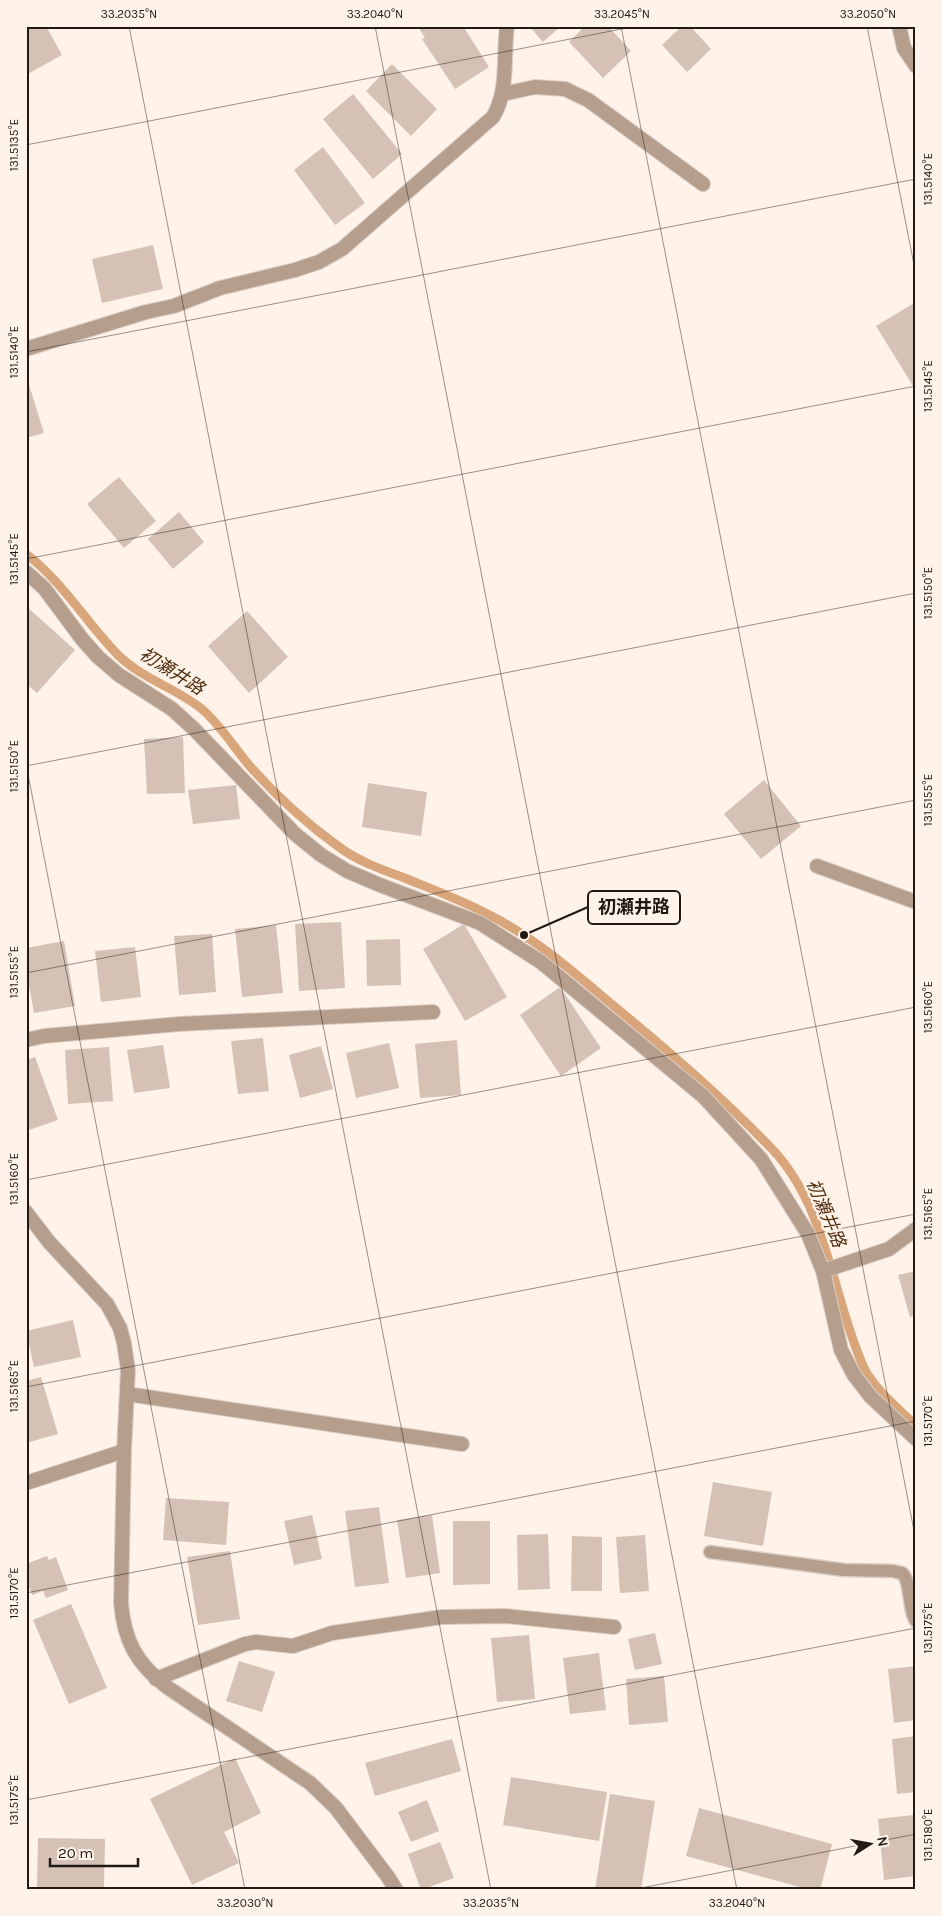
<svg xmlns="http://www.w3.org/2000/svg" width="942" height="1916" viewBox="0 0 942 1916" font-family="Karla,'Noto Sans JP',sans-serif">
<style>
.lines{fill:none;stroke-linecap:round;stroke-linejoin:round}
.stream{stroke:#d9a57b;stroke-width:9}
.building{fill:#d5c2b4}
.service-casing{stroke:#dacfc7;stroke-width:15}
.minor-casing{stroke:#dacfc7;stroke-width:16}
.service{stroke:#b59e8c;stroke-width:12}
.minor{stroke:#b59e8c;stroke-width:14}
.ticks{fill:none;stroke:#201914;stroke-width:1;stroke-opacity:0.45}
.labels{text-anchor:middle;stroke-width:5;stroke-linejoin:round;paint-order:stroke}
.water-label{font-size:18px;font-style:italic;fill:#512e0e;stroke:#fef2e9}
.leader{fill:none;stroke:#201914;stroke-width:2}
.callout-dot{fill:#201914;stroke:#fef2e9;stroke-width:2}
.callout{fill:#fef2e9;stroke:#201914;stroke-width:2}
.callout-label{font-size:18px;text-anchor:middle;font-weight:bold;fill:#201914}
.neatline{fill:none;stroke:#201914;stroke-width:2}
.ticks-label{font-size:12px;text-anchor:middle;fill:#201914}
</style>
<rect width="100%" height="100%" fill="#fef2e9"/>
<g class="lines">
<path class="stream" d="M26,554c36,27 60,68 91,100 26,26 60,34 86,56 18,16 30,36 45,54 27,31 58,59 91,83 19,14 41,22 63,30 32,13 65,25 95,42 43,23 81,57 118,88 55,45 109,92 158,143 55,59 59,147 91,218 11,22 35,41 52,58"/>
</g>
<g class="building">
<polygon points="26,26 46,26 62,55 26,75"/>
<polygon points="418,26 463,26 489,67 455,89 422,39 425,38"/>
<polygon points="529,26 561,26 543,42"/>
<polygon points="585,26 608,26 631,51 603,78 569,42"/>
<polygon points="682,26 690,26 711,49 687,72 662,45"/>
<polygon points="392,64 437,109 411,136 366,91"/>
<polygon points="353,94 402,154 373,179 323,119"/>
<polygon points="323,147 365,203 335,225 294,170"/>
<polygon points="153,245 163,289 102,303 92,259"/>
<polygon points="916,302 916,385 913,386 876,326"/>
<polygon points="26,375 44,433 26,438"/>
<polygon points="119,477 156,521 124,548 87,504"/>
<polygon points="179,512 204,542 173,569 148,539"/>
<polygon points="26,606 75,650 37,693 26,684"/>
<polygon points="247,611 288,657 249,693 208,646"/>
<polygon points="183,737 185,793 147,794 144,739"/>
<polygon points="764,780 801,826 761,859 724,814"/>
<polygon points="368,783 427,792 421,836 362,827"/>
<polygon points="236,785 240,819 193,824 188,790"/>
<polygon points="341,922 345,988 299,991 295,924"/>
<polygon points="464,924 507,997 465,1021 423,949"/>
<polygon points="276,925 283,993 242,997 235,929"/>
<polygon points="212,934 216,992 179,995 174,936"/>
<polygon points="400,939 401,985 367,986 366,940"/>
<polygon points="64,941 75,1006 34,1013 26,969 26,948"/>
<polygon points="135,947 141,997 101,1002 95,951"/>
<polygon points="560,987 601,1048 561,1076 520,1015"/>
<polygon points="263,1038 269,1091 238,1094 231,1041"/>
<polygon points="457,1040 461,1095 420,1098 415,1044"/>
<polygon points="389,1043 399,1088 356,1098 346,1053"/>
<polygon points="163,1045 170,1088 134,1093 127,1050"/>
<polygon points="321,1046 333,1089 300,1098 289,1055"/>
<polygon points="109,1047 113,1101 68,1104 65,1050"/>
<polygon points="35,1057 58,1120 26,1131 26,1060"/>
<polygon points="916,1271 916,1315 910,1317 898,1275"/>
<polygon points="73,1320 81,1357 34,1367 26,1331"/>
<polygon points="41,1377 58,1434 26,1443 26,1381"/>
<polygon points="713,1482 772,1492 763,1546 704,1536"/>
<polygon points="166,1498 229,1502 226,1545 163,1540"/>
<polygon points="379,1507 389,1583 355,1587 345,1511"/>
<polygon points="312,1515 322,1559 294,1565 284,1521"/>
<polygon points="432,1515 440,1573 406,1578 397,1520"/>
<polygon points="453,1521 490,1521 490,1584 453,1585"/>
<polygon points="548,1534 550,1589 518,1590 517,1535"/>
<polygon points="645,1535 649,1591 620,1593 616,1537"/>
<polygon points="572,1536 602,1537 602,1591 571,1591"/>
<polygon points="230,1551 240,1619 198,1625 187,1557"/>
<polygon points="47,1556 49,1560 56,1557 68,1590 46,1598 43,1591 32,1595 26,1580 26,1564"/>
<polygon points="71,1604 107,1688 69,1704 33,1620"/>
<polygon points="655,1633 662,1664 635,1670 628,1639"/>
<polygon points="529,1635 535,1699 497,1702 491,1638"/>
<polygon points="599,1653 606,1710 570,1714 563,1658"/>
<polygon points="239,1661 275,1672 262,1712 226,1701"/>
<polygon points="916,1666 916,1720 894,1723 888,1669"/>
<polygon points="664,1676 668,1722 629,1725 626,1679"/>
<polygon points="916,1736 916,1792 897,1794 892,1739"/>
<polygon points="452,1739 461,1771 375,1796 365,1763"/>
<polygon points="235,1758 261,1813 224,1832 239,1863 192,1885 150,1799"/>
<polygon points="511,1777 607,1792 599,1841 503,1825"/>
<polygon points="610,1794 655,1801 641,1890 595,1890"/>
<polygon points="427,1800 439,1831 411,1842 398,1812"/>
<polygon points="699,1808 832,1844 820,1890 811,1890 686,1856"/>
<polygon points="913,1815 916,1837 916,1876 884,1880 878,1819"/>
<polygon points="38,1838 105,1839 104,1888 37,1887"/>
<polygon points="440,1842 454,1878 421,1890 408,1854"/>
</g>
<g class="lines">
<defs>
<path id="service" d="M710,1552l134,18 50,1c1,1 7,2 8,2 9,7 6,37 14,48"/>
<g id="minor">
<polyline points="899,26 904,48 916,66"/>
<polyline points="503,94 535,87 565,89 588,100 703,184"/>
<path d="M26,349l120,-37 28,-6 46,-18 75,-18 24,-8 23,-13 151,-132c16,-27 10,-61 14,-91"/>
<polyline points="26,572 44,588 82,639 98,657 119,675 172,709 194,729 295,834 321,855 347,871 380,885 480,923 541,962 703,1096 761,1159 808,1234 823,1271 841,1350 854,1375 871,1397 916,1439"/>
<polyline points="817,866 916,902"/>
<polyline points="26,1040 44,1036 179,1024 433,1012"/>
<path d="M26,1212l23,30 58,62 13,24 4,15 4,27 -4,81 -3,152c3,38 16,61 46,84l143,96 26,25 52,69 8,13"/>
<polyline points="823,1271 889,1249 916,1229"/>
<polyline points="127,1394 462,1444"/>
<polyline points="26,1483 124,1451"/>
<polyline points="156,1679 245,1644 256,1642 293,1646 332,1633 442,1617 505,1616 614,1627"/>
</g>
</defs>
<use href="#service" class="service-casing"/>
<use href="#minor" class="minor-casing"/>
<use href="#service" class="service"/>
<use href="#minor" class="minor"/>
</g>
<path class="ticks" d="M129,26l362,1864M375,26l362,1864M621,26l295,1515M867,26l49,249M26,145l611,-119M26,352l890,-173M26,559l890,-173M26,764l219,1126M26,766l890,-173M26,973l890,-173M26,1180l890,-173M26,1387l890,-173M26,1593l890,-172M26,1800l890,-172M631,1890l285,-56"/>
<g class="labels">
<g class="water-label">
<text transform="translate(172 671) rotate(32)" y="6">初瀬井路</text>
<text transform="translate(826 1213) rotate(67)" y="6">初瀬井路</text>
</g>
</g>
<path class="leader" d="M524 935L588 907"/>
<circle class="callout-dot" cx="524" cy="935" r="5"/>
<rect class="callout" x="588" y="891" width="92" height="33" rx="5"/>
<g class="callout-label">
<text x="634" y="913">初瀬井路</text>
</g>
<rect width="942" height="1916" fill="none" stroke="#fef2e9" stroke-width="55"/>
<g transform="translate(870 1844) rotate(79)" stroke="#fef2e9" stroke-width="4" paint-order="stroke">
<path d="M0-4L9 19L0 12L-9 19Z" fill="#201914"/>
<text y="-8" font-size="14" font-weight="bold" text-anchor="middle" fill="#201914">N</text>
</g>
<path d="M50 1858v8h88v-8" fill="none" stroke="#201914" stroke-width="2.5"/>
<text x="58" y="1858" font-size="15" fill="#201914" stroke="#fef2e9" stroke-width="4" paint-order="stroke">20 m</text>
<rect x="28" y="28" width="886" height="1860" class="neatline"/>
<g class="ticks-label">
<text x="129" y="18">33.2035°N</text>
<text x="375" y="18">33.2040°N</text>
<text x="622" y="18">33.2045°N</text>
<text x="868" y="18">33.2050°N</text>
<text transform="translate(14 145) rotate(-90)" y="4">131.5135°E</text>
<text transform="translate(928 179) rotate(-90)" y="4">131.5140°E</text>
<text transform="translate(14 352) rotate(-90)" y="4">131.5140°E</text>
<text transform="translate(928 386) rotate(-90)" y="4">131.5145°E</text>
<text transform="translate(14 559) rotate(-90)" y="4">131.5145°E</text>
<text transform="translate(928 593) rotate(-90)" y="4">131.5150°E</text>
<text transform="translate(14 766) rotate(-90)" y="4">131.5150°E</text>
<text transform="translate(928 800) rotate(-90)" y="4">131.5155°E</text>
<text transform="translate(14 972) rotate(-90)" y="4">131.5155°E</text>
<text transform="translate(928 1007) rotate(-90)" y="4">131.5160°E</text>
<text transform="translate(14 1179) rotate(-90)" y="4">131.5160°E</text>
<text transform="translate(928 1214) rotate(-90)" y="4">131.5165°E</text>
<text transform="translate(14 1386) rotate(-90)" y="4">131.5165°E</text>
<text transform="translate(928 1421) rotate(-90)" y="4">131.5170°E</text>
<text transform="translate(14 1593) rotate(-90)" y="4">131.5170°E</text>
<text transform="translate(928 1628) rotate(-90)" y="4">131.5175°E</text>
<text transform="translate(14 1800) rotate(-90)" y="4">131.5175°E</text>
<text transform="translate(928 1835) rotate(-90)" y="4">131.5180°E</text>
<text x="245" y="1907">33.2030°N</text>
<text x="491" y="1907">33.2035°N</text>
<text x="737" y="1907">33.2040°N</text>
</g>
</svg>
